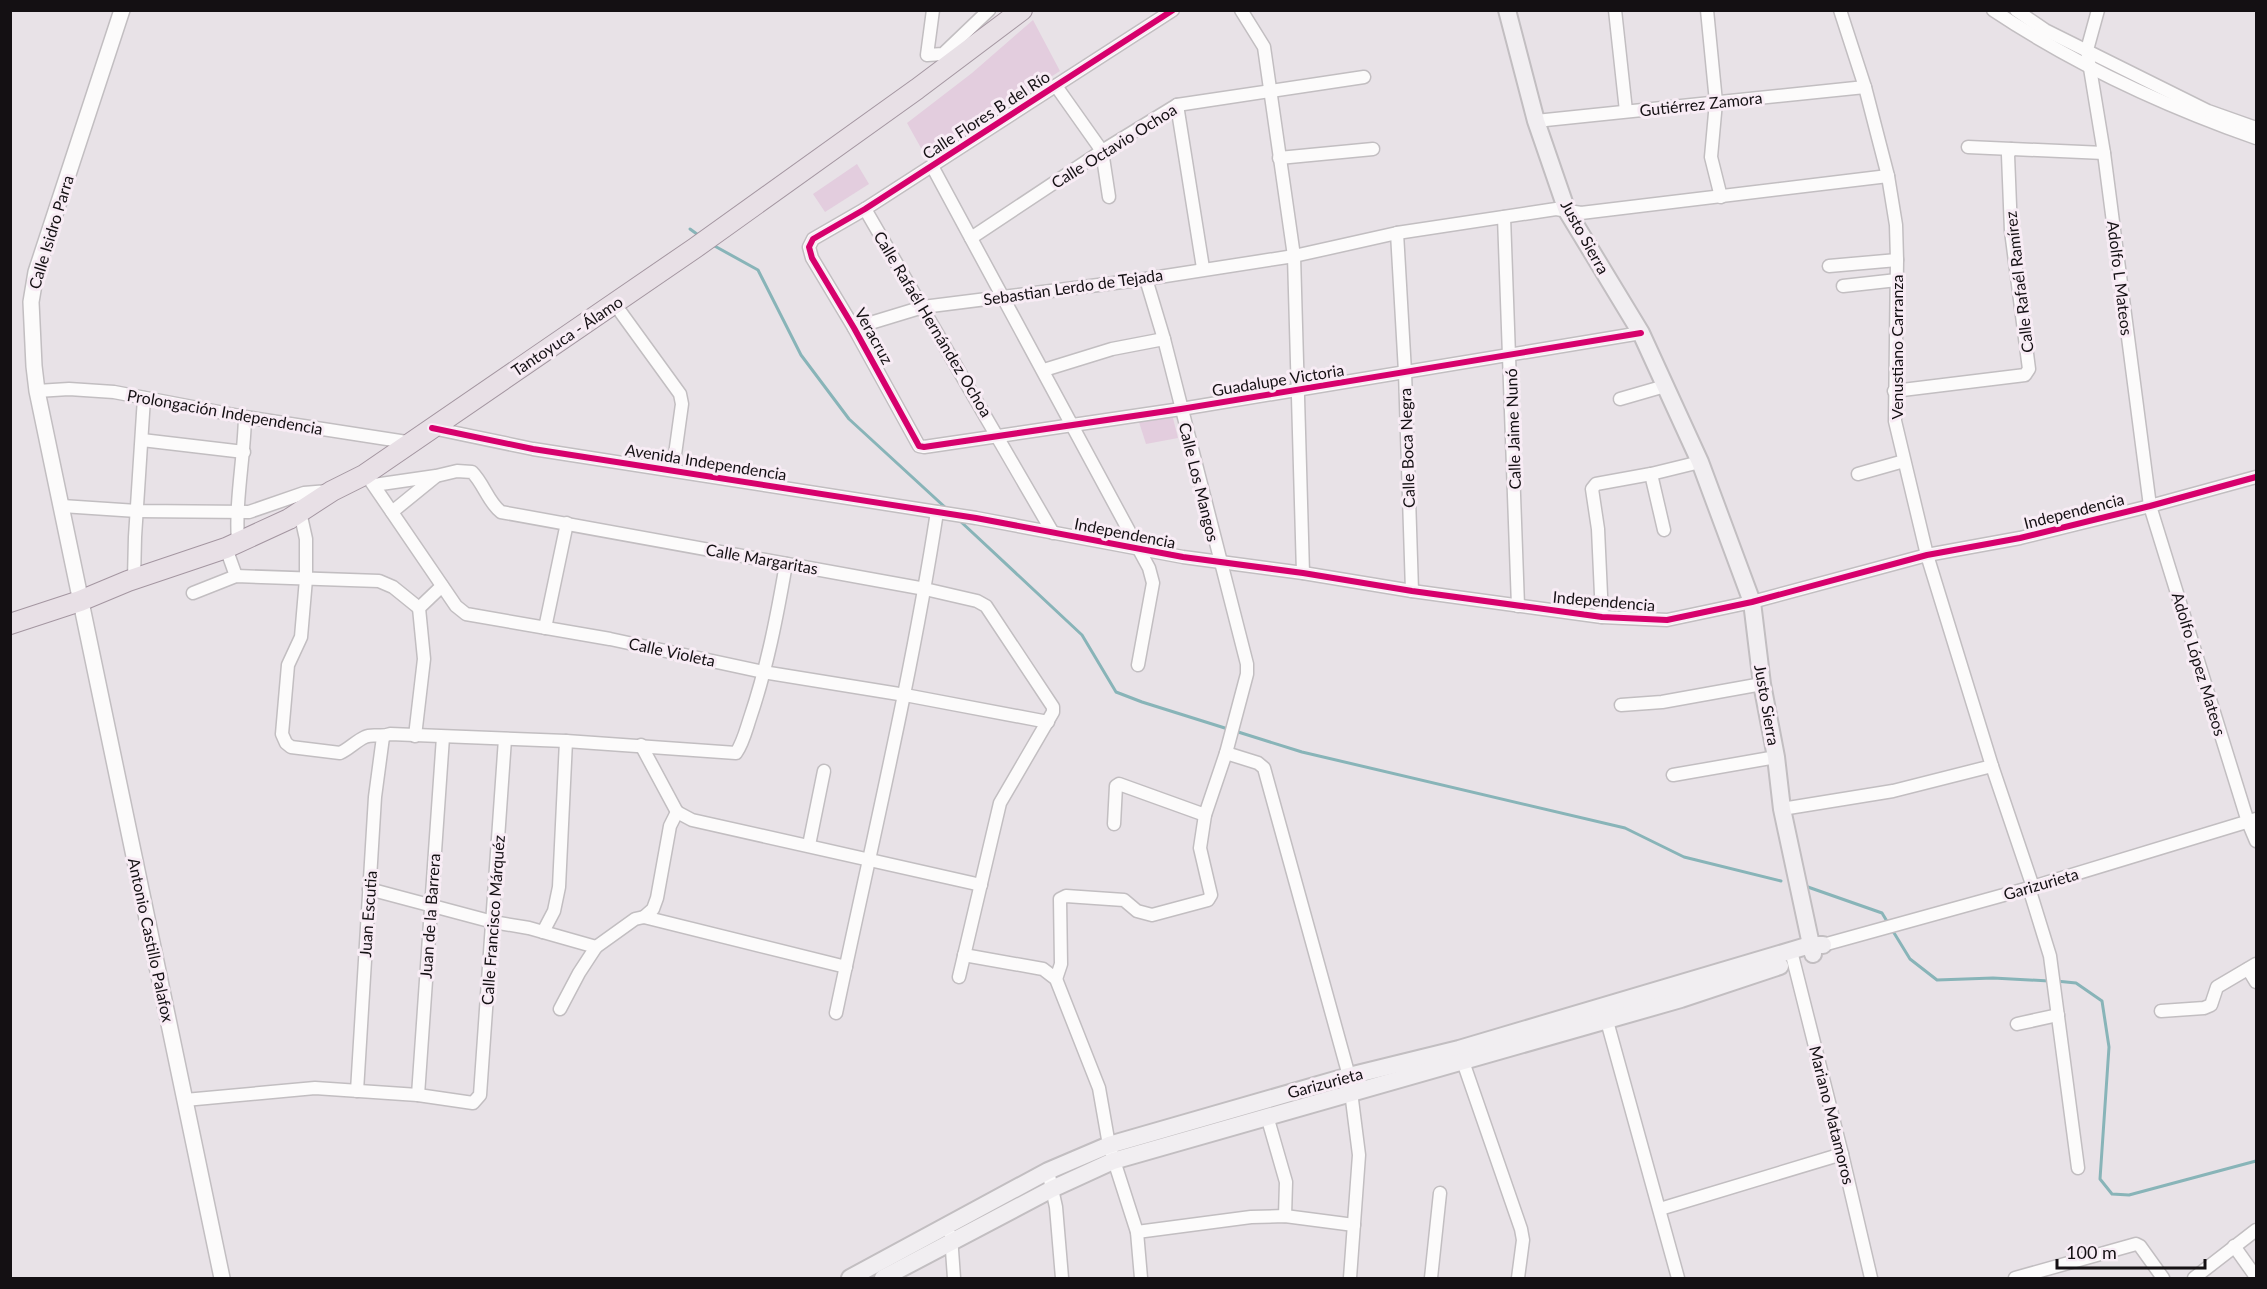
<svg xmlns="http://www.w3.org/2000/svg" width="2267" height="1289" viewBox="0 0 2267 1289" font-family="Lato,sans-serif">
<style>
.green{fill:#e3cdde}
.lines{fill:none;stroke-linecap:round;stroke-linejoin:round}
.stream{stroke:#88b4b8;stroke-width:3}
.minor-casing{stroke:#c2bec1;stroke-width:15}
.tertiary-casing{stroke:#c2bec1;stroke-width:18}
.secondary-casing{stroke:#c2bec1;stroke-width:20}
.primary-casing{stroke:#a496a1;stroke-width:22}
.minor{stroke:#fcfbfb;stroke-width:12}
.tertiary{stroke:#fcfbfb;stroke-width:15}
.secondary{stroke:#f1eef1;stroke-width:16}
.primary{stroke:#e8e0e6;stroke-width:20}
.cycleway-casing{stroke:#f8ecf5;stroke-width:10}
.cycleway{stroke:#d6006c;stroke-width:6}
.labels{text-anchor:middle;stroke-width:6;stroke-linejoin:round;paint-order:stroke}
.street-label{font-size:16px;fill:#141013;stroke:#f8ecf5}
</style>
<rect width="100%" height="100%" fill="#e8e2e7"/>
<g class="green">
<polygon points="1033,20 1060,71 926,157 907,123 972,73"/>
<polygon points="857,164 869,184 825,212 813,194"/>
<polygon points="1172,414 1178,438 1146,444 1138,419"/>
</g>
<g class="lines">
<g class="stream">
<polyline points="690,229 701,237"/>
<polyline points="711,244 758,270 801,355 849,419 947,509"/>
<polyline points="959,520 1082,635 1116,692 1142,702 1228,729"/>
<polyline points="1235,731 1302,752 1625,828 1684,857 1781,881"/>
<polyline points="1805,886 1882,913 1888,923"/>
<polyline points="1891,928 1910,959 1937,980 1993,978 2049,981"/>
<polyline points="2056,981 2076,983 2102,1001 2109,1047 2100,1179 2112,1194 2129,1195 2256,1161"/>
</g>
<defs>
<g id="minor">
<polyline points="933,10 927,55 943,54 989,10"/>
<polyline points="1173,10 865,209 813,239 809,247 812,258 854,328 919,446 924,447 1181,409 1641,333"/>
<polyline points="1241,10 1264,47 1294,256 1303,573"/>
<polyline points="1615,10 1626,111"/>
<polyline points="1707,10 1716,102 1711,157 1721,197"/>
<polyline points="1840,10 1865,87 1888,176 1896,225 1897,260 1895,421 1927,555 1992,766 2033,887"/>
<path d="M1993,10c81,54 172,96 263,128"/>
<polyline points="2016,10 2045,30 2208,111 2256,128"/>
<polyline points="2098,10 2087,50 2104,153 2150,506 2248,822 2256,841"/>
<polyline points="1056,86 1102,151 1109,197"/>
<polyline points="1177,105 1203,268"/>
<polyline points="1536,121 1865,87"/>
<polyline points="1968,147 2104,153"/>
<polyline points="1279,158 1373,149"/>
<polyline points="932,166 1149,568 1153,583 1138,665"/>
<polyline points="865,209 1053,533"/>
<polyline points="1504,217 1518,606"/>
<polyline points="1397,233 1405,372 1412,591"/>
<polyline points="971,238 1102,151 1177,105 1364,77"/>
<polyline points="1829,266 1897,260"/>
<polyline points="1843,286 1897,280"/>
<polyline points="614,303 680,394 682,404 673,469"/>
<polyline points="854,328 923,307 1146,279 1294,256 1397,233 1556,209 1581,213 1888,176"/>
<polyline points="1044,370 1112,349 1164,339"/>
<polyline points="37,391 69,389 114,392 245,417 413,443"/>
<polyline points="1894,391 2025,375 2029,369 2011,231 2008,155 2011,149"/>
<polyline points="1620,399 1665,386"/>
<polyline points="432,428 533,449 976,518 1183,557 1303,573 1412,591 1602,617 1667,620 1752,602 1927,555 2020,538 2150,506 2256,477"/>
<polyline points="142,440 244,452"/>
<polyline points="1651,474 1664,530"/>
<polyline points="1858,474 1904,461"/>
<polyline points="370,480 456,606 466,614 610,639 763,672 905,695 1048,722"/>
<path d="M374,485l62,-9 21,-5 15,1c12,12 16,30 29,40l424,77 52,12 9,5 67,101v5l-53,91 -41,174"/>
<polyline points="62,506 137,511 249,512 304,493 328,491"/>
<path d="M300,512l6,27v40l-5,58 -13,28 -6,69 4,9 5,4 49,6c9,-4 16,-12 25,-16 8,-4 16,1 25,-3l176,7 170,12c7,-10 10,-23 14,-35 17,-50 27,-102 36,-154"/>
<polyline points="392,512 435,477"/>
<path d="M238,542c-3,-42 6,-82 7,-125"/>
<polyline points="226,548 236,576"/>
<polyline points="134,579 135,537 144,398"/>
<polyline points="193,593 236,576 379,581 393,587 419,608"/>
<polyline points="419,608 442,586"/>
<polyline points="1602,617 1598,529 1592,489 1596,484 1651,474 1700,462"/>
<polyline points="545,628 567,523"/>
<polyline points="1621,705 1662,702 1762,684"/>
<polyline points="415,736 424,659 419,608"/>
<polyline points="641,745 677,812"/>
<polyline points="1226,753 1258,763 1264,768 1349,1076 1359,1155 1350,1278"/>
<polyline points="1673,775 1776,757"/>
<polyline points="1782,809 1893,791 1992,766"/>
<polyline points="677,812 692,820 981,885"/>
<polyline points="1114,824 1116,786 1119,784 1205,815"/>
<polyline points="809,845 824,771"/>
<polyline points="2029,888 2050,956 2078,1168"/>
<polyline points="369,889 493,922 529,928 596,947"/>
<polyline points="644,917 653,909 657,898 670,826 677,812"/>
<polyline points="543,932 554,911 559,887 566,741"/>
<polyline points="1823,945 2029,888 2256,819"/>
<polyline points="1791,951 1842,1154 1871,1278"/>
<polyline points="964,955 1043,969 1056,979 1099,1088 1109,1145 1137,1232 1141,1278"/>
<polyline points="2248,969 2256,982"/>
<polyline points="1056,979 1061,964 1060,899 1066,896 1124,900 1137,911 1152,915 1208,900 1211,895 1200,848 1205,815 1226,753 1247,674 1247,664 1164,339 1146,279"/>
<polyline points="560,1009 579,973 596,947 635,919 644,917 846,967"/>
<polyline points="2161,1011 2204,1008 2211,1005 2217,987 2256,964"/>
<path d="M836,1013c35,-167 75,-333 101,-501"/>
<polyline points="1605,1014 1678,1278"/>
<polyline points="2017,1024 2058,1015"/>
<polyline points="1460,1053 1521,1229 1523,1240 1518,1278"/>
<polyline points="357,1091 375,797 383,737"/>
<polyline points="418,1095 443,737"/>
<polyline points="185,1100 315,1088 418,1095 473,1103 480,1095 505,739"/>
<polyline points="1267,1116 1286,1182 1285,1216"/>
<polyline points="1048,1171 1056,1207 1062,1278"/>
<polyline points="1660,1209 1842,1154"/>
<polyline points="1137,1232 1251,1217 1285,1216 1354,1225"/>
<polyline points="951,1236 954,1278"/>
<polyline points="2234,1246 2256,1277"/>
<polyline points="1431,1278 1440,1193"/>
<polyline points="2015,1278 2136,1244 2140,1246 2163,1278"/>
<polyline points="2194,1278 2256,1230"/>
</g>
<polyline id="tertiary" points="122,10 36,272 31,302 34,366 37,391 222,1278"/>
<g id="secondary">
<polyline points="1507,10 1536,121 1567,211 1641,333 1700,462 1752,602 1762,684 1776,757 1782,809 1813,954"/>
<polyline points="850,1278 1048,1171 1109,1145 1349,1076 1459,1049 1810,945 1823,945"/>
<polyline points="883,1278 1052,1189 1113,1161 1681,999 1780,966"/>
</g>
<polyline id="primary" points="10,624 80,601 128,581 226,548 289,519 332,491 364,475 695,248 917,89 1022,10"/>
</defs>
<use href="#minor" class="minor-casing"/>
<use href="#tertiary" class="tertiary-casing"/>
<use href="#secondary" class="secondary-casing"/>
<use href="#primary" class="primary-casing"/>
<use href="#minor" class="minor"/>
<use href="#tertiary" class="tertiary"/>
<use href="#secondary" class="secondary"/>
<use href="#primary" class="primary"/>
<defs>
<g id="cycleway">
<polyline points="1173,10 865,209 813,239 809,247 812,258 854,328 919,446 924,447 1181,409 1641,333"/>
<polyline points="432,428 533,449 976,518 1183,557 1303,573 1412,591 1602,617 1667,620 1752,602 1927,555 2020,538 2150,506 2256,477"/>
</g>
</defs>
<use href="#cycleway" class="cycleway-casing"/>
<use href="#cycleway" class="cycleway"/>
</g>
<g class="labels">
<g class="street-label">
<text transform="translate(1701 104) rotate(-6)" y="6">Gutiérrez Zamora</text>
<text transform="translate(986 115) rotate(-33)" y="6">Calle Flores B del Río</text>
<text transform="translate(1114 146) rotate(-32)" y="6">Calle Octavio Ochoa</text>
<text transform="translate(51 232) rotate(-73)" y="6">Calle Isidro Parra</text>
<text transform="translate(1585 237) rotate(61)" y="6">Justo Sierra</text>
<text transform="translate(2120 278) rotate(83)" y="6">Adolfo L Mateos</text>
<text transform="translate(2019 282) rotate(-97)" y="6">Calle Rafaél Ramírez</text>
<text transform="translate(1073 287) rotate(-8)" y="6">Sebastian Lerdo de Tejada</text>
<text transform="translate(933 324) rotate(59)" y="6">Calle Rafaél Hernández Ochoa</text>
<text transform="translate(567 336) rotate(-34)" y="6">Tantoyuca - Álamo</text>
<text transform="translate(874 336) rotate(61)" y="6">Veracruz</text>
<text transform="translate(1897 347) rotate(-90)" y="6">Venustiano Carranza</text>
<text transform="translate(1278 380) rotate(-9)" y="6">Guadalupe Victoria</text>
<text transform="translate(225 412) rotate(10)" y="6">Prolongación Independencia</text>
<text transform="translate(1513 429) rotate(-92)" y="6">Calle Jaime Nunó</text>
<text transform="translate(1407 448) rotate(-92)" y="6">Calle Boca Negra</text>
<text transform="translate(706 462) rotate(9)" y="6">Avenida Independencia</text>
<text transform="translate(1199 482) rotate(76)" y="6">Calle Los Mangos</text>
<text transform="translate(2074 511) rotate(-14)" y="6">Independencia</text>
<text transform="translate(1125 533) rotate(11)" y="6">Independencia</text>
<text transform="translate(762 559) rotate(10)" y="6">Calle Margaritas</text>
<text transform="translate(1604 601) rotate(5)" y="6">Independencia</text>
<text transform="translate(672 652) rotate(12)" y="6">Calle Violeta</text>
<text transform="translate(2199 664) rotate(73)" y="6">Adolfo López Mateos</text>
<text transform="translate(1767 705) rotate(80)" y="6">Justo Sierra</text>
<text transform="translate(2041 884) rotate(-16)" y="6">Garizurieta</text>
<text transform="translate(368 914) rotate(-86)" y="6">Juan Escutia</text>
<text transform="translate(430 916) rotate(-86)" y="6">Juan de la Barrera</text>
<text transform="translate(493 920) rotate(-86)" y="6">Calle Francisco Márquéz</text>
<text transform="translate(151 940) rotate(78)" y="6">Antonio Castillo Palafox</text>
<text transform="translate(1325 1083) rotate(-15)" y="6">Garizurieta</text>
<text transform="translate(1832 1115) rotate(76)" y="6">Mariano Matamoros</text>
</g>
</g>
<rect width="2267" height="1289" fill="none" stroke="#141013" stroke-width="24"/>
<path d="M2057 1259v9h148v-9" fill="none" stroke="#141013" stroke-width="3"/>
<text x="2066" y="1259" font-size="18" fill="#141013" stroke="#f8ecf5" stroke-width="4.5" paint-order="stroke">100 m</text>
</svg>
